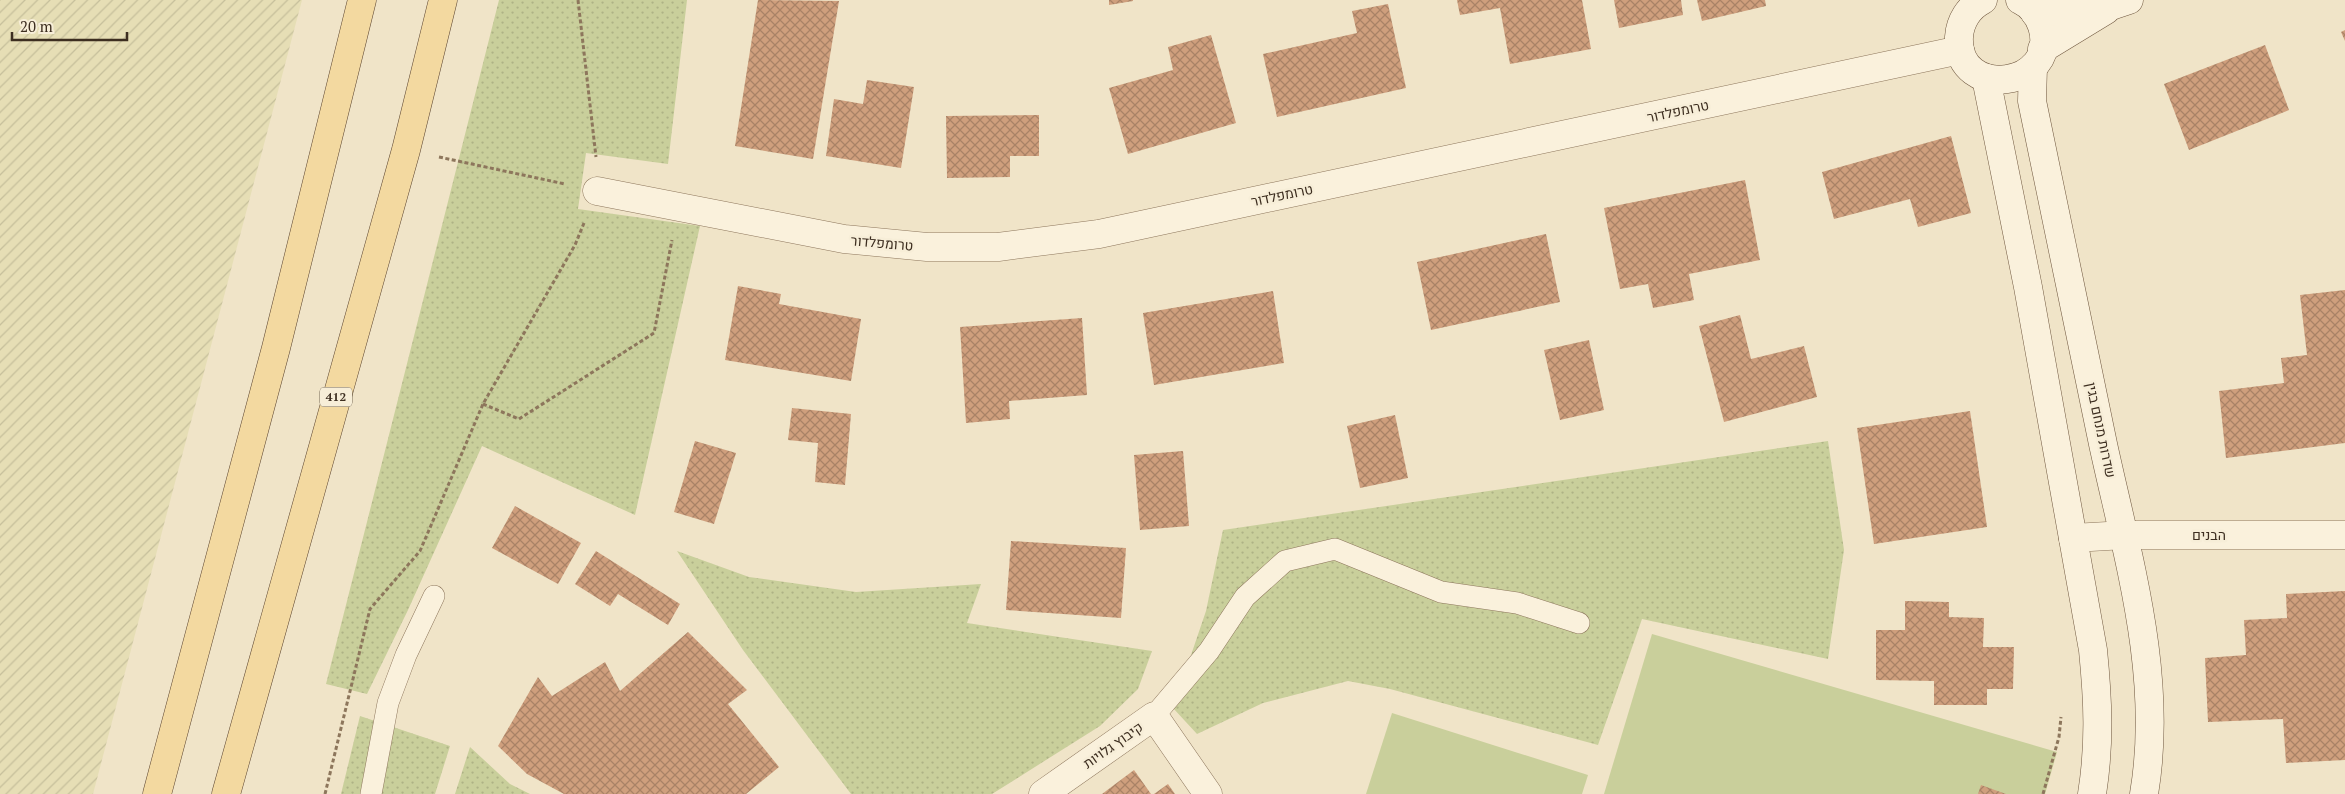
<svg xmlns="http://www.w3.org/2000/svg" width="2345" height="794" viewBox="0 0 2345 794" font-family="'PT Serif',Heebo,serif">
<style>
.farmland{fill:url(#farmland-furrows)}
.grass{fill:url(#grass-dots)}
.garden{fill:#c9cf9b}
.building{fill:url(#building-cross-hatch)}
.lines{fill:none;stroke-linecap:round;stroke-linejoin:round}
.lane-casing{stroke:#8d765c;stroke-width:22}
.street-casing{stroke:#8d765c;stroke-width:29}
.secondary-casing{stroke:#6f573f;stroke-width:29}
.primary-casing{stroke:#5b4430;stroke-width:29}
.path{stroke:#8d765c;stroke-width:3;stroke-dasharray:4 2.5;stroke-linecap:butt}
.lane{stroke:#faf1dc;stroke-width:21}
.street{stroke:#faf1dc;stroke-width:28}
.secondary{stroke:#faf1dc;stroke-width:28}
.primary{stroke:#f3d9a0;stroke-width:28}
.labels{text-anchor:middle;stroke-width:5;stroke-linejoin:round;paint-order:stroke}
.shield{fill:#f7eed8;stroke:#756857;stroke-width:1}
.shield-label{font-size:12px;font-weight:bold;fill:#3d2e20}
.street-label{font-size:14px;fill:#3d2e20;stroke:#f7eed8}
</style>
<defs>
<pattern id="farmland-furrows" width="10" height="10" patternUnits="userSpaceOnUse" patternTransform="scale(1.25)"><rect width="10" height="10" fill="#e6deb5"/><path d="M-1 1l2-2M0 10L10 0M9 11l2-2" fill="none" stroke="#c6bf9b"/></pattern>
<pattern id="grass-dots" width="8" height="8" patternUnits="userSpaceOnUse" patternTransform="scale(1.25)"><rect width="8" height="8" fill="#c9cf9b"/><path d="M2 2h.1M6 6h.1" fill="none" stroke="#aeb285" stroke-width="1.8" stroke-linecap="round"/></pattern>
<pattern id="building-cross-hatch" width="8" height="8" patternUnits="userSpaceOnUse" patternTransform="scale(1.25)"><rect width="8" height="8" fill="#cf9f7d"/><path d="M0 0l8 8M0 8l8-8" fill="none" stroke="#a98266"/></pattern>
</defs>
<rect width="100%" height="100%" fill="#f0e4c8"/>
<polygon class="farmland" points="0,0 302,0 93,794 0,794"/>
<g class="grass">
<polygon points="499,0 687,0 668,164 586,153 578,209 700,226 635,515 482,446 408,610 367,694 326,684"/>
<polygon points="1828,441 1844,550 1828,659 1642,619 1598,745 1390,689 1348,681 1263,703 1197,734 1173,708 1206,611 1223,530"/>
<polygon points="677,551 749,577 856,592 981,584 967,623 1152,651 1138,689 1100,726 992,794 851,794 743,650"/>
<polygon points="360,716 450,746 435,794 341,794"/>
<polygon points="470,747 510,784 530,794 455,794"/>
</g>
<g class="garden">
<polygon points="1652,634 2057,752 2045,794 1604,794"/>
<polygon points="1392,713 1588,775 1582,794 1366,794"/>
</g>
<g class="building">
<polygon points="758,0 839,1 813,159 735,146"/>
<polygon points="1109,0 1133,0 1133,1 1109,5"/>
<polygon points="1457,0 1582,0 1591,49 1510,64 1500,8 1460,15"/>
<polygon points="1614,0 1681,0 1683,15 1619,28"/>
<polygon points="1697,0 1765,0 1766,6 1702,21"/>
<polygon points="1388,4 1406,88 1277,117 1263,54 1357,33 1352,11"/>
<polygon points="2345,30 2345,41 2341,32"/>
<polygon points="1211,35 1236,123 1128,154 1109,88 1173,70 1168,47"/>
<polygon points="2265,45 2289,110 2189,150 2164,84"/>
<polygon points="867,80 914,87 901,168 826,156 834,99 863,104"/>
<polygon points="1039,115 1039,156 1010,156 1010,177 947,178 946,116"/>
<polygon points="1951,136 1971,213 1918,227 1910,199 1834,219 1822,172"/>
<polygon points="1745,180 1760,260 1689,274 1694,300 1653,308 1648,284 1620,289 1604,208"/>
<polygon points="1546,234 1560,302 1431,330 1417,262"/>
<polygon points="738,286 781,294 779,304 861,319 851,381 725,360"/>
<polygon points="2345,290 2345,443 2226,458 2219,391 2284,383 2281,358 2307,355 2300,295"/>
<polygon points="1273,291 1284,363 1154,385 1143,313"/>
<polygon points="1740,315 1751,359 1804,346 1817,397 1724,422 1699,326"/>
<polygon points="1082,318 1087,395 1009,401 1010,419 966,423 960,327"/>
<polygon points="1589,340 1604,410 1560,420 1544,350"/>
<polygon points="792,408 851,414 845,485 815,482 818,443 788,440"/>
<polygon points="1970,411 1987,527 1874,544 1857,428"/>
<polygon points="1395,415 1408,478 1360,488 1347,426"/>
<polygon points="695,441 736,453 714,524 674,512"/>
<polygon points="1183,451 1189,526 1140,530 1134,455"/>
<polygon points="515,506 581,543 558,584 492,548"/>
<polygon points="1011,541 1126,548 1121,618 1006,610"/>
<polygon points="596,551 680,604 668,625 618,594 610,606 575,584"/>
<polygon points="2345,591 2345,760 2286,763 2283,719 2208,722 2205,658 2246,655 2244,620 2287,618 2286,594"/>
<polygon points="1905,601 1949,602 1949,617 1984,618 1983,647 2014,647 2013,689 1987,689 1987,705 1934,705 1934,681 1876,680 1876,630 1905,630"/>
<polygon points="688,632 747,690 728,704 779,767 746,794 564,794 527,774 498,746 538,677 552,696 605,662 620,691"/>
<polygon points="1134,770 1151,794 1102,794"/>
<polygon points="1168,784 1175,794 1154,794"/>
<polygon points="1981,785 2006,794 1978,794"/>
</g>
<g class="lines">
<defs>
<g id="lane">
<polyline points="1154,716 1209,651 1245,597 1285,561 1335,549 1441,592 1517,603 1579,623"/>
<polyline points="371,794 388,703 406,655 434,596"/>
</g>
<g id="street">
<polyline points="597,191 844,239 927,247 998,247 1099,234 1960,50"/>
<polyline points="2073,538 2125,535 2345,535"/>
<polyline points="1043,794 1154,716 1208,794"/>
</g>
<g id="secondary">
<path d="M1983,0c-14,7 -23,21 -24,37 -3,65 102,51 83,-11 -4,-11 -11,-21 -22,-26"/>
<polyline points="2035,13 2114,5 2129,0"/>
<polyline points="2042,49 2106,10"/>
<path d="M2033,67l-1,34c24,114 47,229 71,343 25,115 61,232 41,350"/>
<path d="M1986,78l42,209 65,363c5,50 7,94 -1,144"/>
</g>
<g id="primary">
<polyline points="157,794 276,348 362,0"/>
<polyline points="226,794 406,150 443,0"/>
</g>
</defs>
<use href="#lane" class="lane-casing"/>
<use href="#street" class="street-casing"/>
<use href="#secondary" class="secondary-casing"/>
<use href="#primary" class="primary-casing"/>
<g class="path">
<polyline points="578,0 596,157"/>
<polyline points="439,157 565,184"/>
<polyline points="483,404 519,419 654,333 672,240"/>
<polyline points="325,794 370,609 420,551 483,404 575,245 584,223"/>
<polyline points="2043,794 2059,737 2061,717"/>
</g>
<use href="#lane" class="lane"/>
<use href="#street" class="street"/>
<use href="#secondary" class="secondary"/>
<use href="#primary" class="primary"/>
</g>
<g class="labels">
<rect class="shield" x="320" y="387.5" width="32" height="19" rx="4"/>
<g class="shield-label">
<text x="336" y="401">412</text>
</g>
<g class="street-label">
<text transform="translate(1678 111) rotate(-12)" y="5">טרומפלדור</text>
<text transform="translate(1282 195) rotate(-12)" y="5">טרומפלדור</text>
<text transform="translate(882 243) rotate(5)" y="5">טרומפלדור</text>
<text transform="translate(2101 430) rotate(78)" y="5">שדרות מנחם בגין</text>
<text x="2209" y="540">הבנים</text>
<text transform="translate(1113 745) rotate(-35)" y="5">קיבוץ גלויות</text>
</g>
</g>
<path d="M12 32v8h115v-8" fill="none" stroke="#3d2e20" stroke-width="2.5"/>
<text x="20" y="32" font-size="15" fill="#3d2e20" stroke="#f7eed8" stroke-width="4" paint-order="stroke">20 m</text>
</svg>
